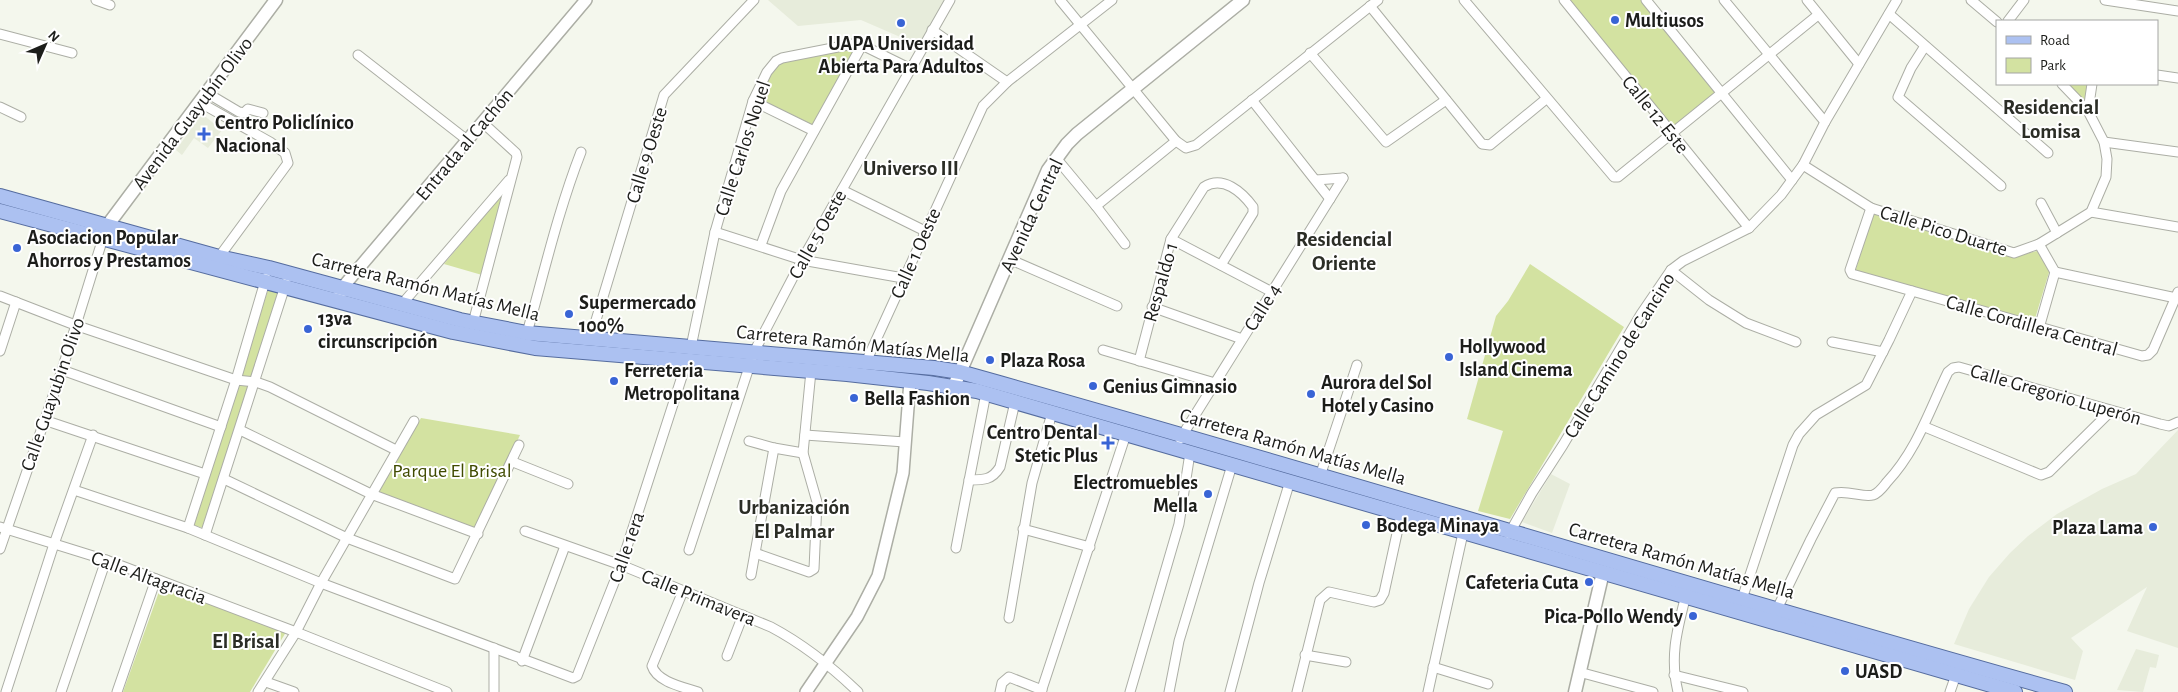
<svg xmlns="http://www.w3.org/2000/svg" width="2178" height="692" viewBox="0 0 2178 692" font-family="'Alegreya Sans',sans-serif">
<style>
.built{fill:#e7ecdb}
.green{fill:#d3e2a1}
.lines{fill:none;stroke-linecap:round;stroke-linejoin:round}
.minor-casing{stroke:#acaea5;stroke-width:11}
.tertiary-casing{stroke:#acaea5;stroke-width:14}
.secondary-casing{stroke:#acaea5;stroke-width:15}
.primary-casing{stroke:#556c9f;stroke-width:16}
.minor{stroke:#fff;stroke-width:9}
.tertiary{stroke:#fff;stroke-width:11}
.secondary{stroke:#fff;stroke-width:12}
.primary{stroke:#acc1f1;stroke-width:14}
.poi-dot{fill:#3964d5;stroke:#fff;stroke-width:2}
.labels{text-anchor:middle;stroke-width:4;stroke-linejoin:round;paint-order:stroke}
.poi-label{font-size:20px;font-weight:bold;fill:#1c1d1a;stroke:#fff;text-anchor:start}
.street-label{font-size:20px;fill:#1c1d1a;stroke:#fff}
.park-label{font-size:20px;fill:#404b00;stroke:#fff}
.neighbourhood-label{font-size:21px;font-weight:bold;fill:#2b2d26;stroke:#fff}
</style>
<rect width="100%" height="100%" fill="#f4f7ed"/>
<g class="built">
<polygon points="768,0 948,0 921,46 861,20 798,26"/>
<polygon points="202,114 222,130 208,148 194,138 182,155 176,150"/>
<polygon points="2178,430 2178,648 2127,631 2147,587 2071,638 2083,651 2075,680 1954,644 1969,609 1989,577 2010,553 2028,536 2057,514 2102,489 2136,474"/>
<polygon points="1551,474 1570,484 1552,533 1522,522"/>
<polygon points="2136,649 2159,655 2156,668 2150,667 2143,692 2117,690"/>
</g>
<g class="green">
<polygon points="1568,0 1642,0 1717,93 1673,128"/>
<polygon points="858,48 813,125 758,98 774,64 799,53"/>
<polygon points="2065,84 2091,84 2087,106"/>
<polygon points="506,190 482,275 444,264"/>
<polygon points="1873,214 2003,255 2015,257 2037,251 2050,269 2034,322 1855,272"/>
<polygon points="1530,264 1624,327 1510,519 1478,511 1503,431 1467,419 1496,316 1508,301"/>
<polygon points="268,290 279,293 203,528 193,525"/>
<polygon points="421,418 520,435 477,529 378,492"/>
<polygon points="161,586 286,632 250,692 123,692"/>
</g>
<g class="lines">
<defs>
<g id="minor">
<polyline points="96,0 110,5"/>
<polyline points="1060,0 1176,141 1186,148 1196,145 1378,0"/>
<polyline points="1464,0 1614,177 1618,177 1818,15"/>
<polyline points="1564,0 1749,228"/>
<polyline points="1646,0 1792,180"/>
<polyline points="1724,0 1825,122"/>
<polyline points="1807,0 1859,64"/>
<polyline points="1971,0 1997,22"/>
<polyline points="2105,0 2178,11"/>
<polyline points="1370,6 1482,144 1490,145 1546,99"/>
<polyline points="1889,14 2048,153"/>
<polyline points="2008,21 2024,0"/>
<polyline points="932,30 1007,82"/>
<polyline points="0,34 72,53"/>
<polyline points="1925,46 1911,68 1898,97 2001,186"/>
<polyline points="1310,53 1386,142 1446,100"/>
<polyline points="358,55 467,140"/>
<polyline points="2157,75 2178,78"/>
<polyline points="207,93 239,112 244,113 248,109 263,113"/>
<polyline points="1252,100 1330,199"/>
<polyline points="753,101 814,131"/>
<polyline points="199,102 270,142 285,153 288,163 219,257"/>
<polyline points="0,107 21,117"/>
<polyline points="2088,111 2092,84"/>
<polyline points="2104,142 2178,152"/>
<polyline points="1056,158 1096,206 1125,244"/>
<polyline points="1803,165 1871,208 2014,253 2039,244 2091,212 2106,177 2107,159 2104,142 2088,111 2062,84"/>
<polyline points="1316,180 1343,178"/>
<polyline points="842,190 925,231"/>
<polyline points="2041,203 2057,233"/>
<polyline points="1096,206 1176,141"/>
<polyline points="1871,208 1850,270 1852,274 2142,356 2148,355 2153,350 2178,292"/>
<polyline points="2091,212 2178,227"/>
<polyline points="715,232 802,260 903,278"/>
<polyline points="1171,239 1272,292"/>
<polyline points="761,245 781,191 862,45"/>
<polyline points="1009,259 1117,306"/>
<polyline points="1671,270 1709,300 1746,323 1796,342"/>
<polyline points="2055,272 2176,298"/>
<polyline points="0,296 75,325 236,380 256,382 270,387 396,450"/>
<polyline points="402,304 509,180"/>
<polyline points="1152,307 1242,339"/>
<polyline points="473,323 517,157 516,153 482,122"/>
<polyline points="2039,328 2055,272 2039,244"/>
<path d="M527,333c17,-60 31,-122 54,-181"/>
<polyline points="590,340 664,95 754,0"/>
<polyline points="1832,342 1883,352"/>
<polyline points="691,347 715,232 753,101 767,72 776,61 782,58 853,44 862,45 911,69"/>
<polyline points="1103,350 1215,383"/>
<polyline points="0,351 16,302"/>
<path d="M1139,361l32,-122 33,-52c19,-12 38,5 49,20v6l-32,52"/>
<polyline points="866,362 983,106 1007,82 1112,0"/>
<polyline points="62,370 221,427"/>
<polyline points="44,420 205,474"/>
<polyline points="414,421 321,583 296,632 447,692"/>
<polyline points="1925,427 2041,475 2049,472 2111,411"/>
<polyline points="240,430 371,494 478,534"/>
<polyline points="805,435 905,442"/>
<polyline points="1180,439 1343,178"/>
<polyline points="749,441 774,448 803,453"/>
<polyline points="513,462 568,484"/>
<polyline points="1320,476 1357,365"/>
<polyline points="224,479 347,538 455,579 519,445"/>
<path d="M969,480c15,0 23,0 31,-13l15,-65"/>
<polyline points="74,490 188,528 321,583 573,678 577,676 621,565 687,361"/>
<polyline points="0,527 106,560 296,632 258,692"/>
<polyline points="188,528 236,380 266,278"/>
<polyline points="1023,529 1090,547"/>
<path d="M525,531l96,34 150,62c32,17 61,40 87,65"/>
<polyline points="1509,534 1532,493 1563,445 1641,314 1671,270 1683,261 1749,228 1781,195 1803,165 1825,122 1897,0"/>
<polyline points="205,535 286,283"/>
<polyline points="956,548 986,393"/>
<polyline points="0,549 62,370 103,238"/>
<polyline points="689,550 754,352 802,260 950,0"/>
<polyline points="755,553 809,572 814,569 817,502 803,453 811,371"/>
<polyline points="751,575 774,448"/>
<path d="M683,591l-31,75c5,16 31,21 46,26"/>
<polyline points="1742,599 1793,445 1799,434 1816,415 1866,385 1889,340 1912,291"/>
<path d="M1777,609l34,-70 24,-46c14,-3 28,5 38,2 6,-2 10,-8 14,-13 30,-32 42,-71 61,-110l5,-4 6,-1 201,57 9,2 9,-4"/>
<polyline points="1009,618 1032,483 1052,413"/>
<polyline points="1305,655 1346,662"/>
<polyline points="727,656 743,615"/>
<polyline points="522,661 565,546"/>
<polyline points="1433,667 1488,684"/>
<polyline points="1579,672 1653,692"/>
<polyline points="1674,675 1743,692"/>
<polyline points="266,682 294,692"/>
<polyline points="6,692 54,544 93,435"/>
<polyline points="61,692 106,560"/>
<polyline points="117,692 156,579"/>
<polyline points="494,692 494,648"/>
<polyline points="1000,692 1002,683 1009,677 1042,690"/>
<polyline points="1041,692 1126,434"/>
<polyline points="1130,692 1179,524 1190,453"/>
<polyline points="1169,692 1179,641 1232,465"/>
<polyline points="1230,692 1259,583 1290,481"/>
<polyline points="1297,692 1320,600 1329,592 1374,602 1380,600 1384,593 1401,515"/>
<polyline points="1428,692 1463,533"/>
<path d="M1678,692c-9,-37 0,-65 9,-101"/>
<polyline points="1950,692 1957,672"/>
</g>
<g id="tertiary">
<polyline points="337,301 342,288 586,0"/>
<polyline points="806,692 857,617 878,576 903,473 910,381"/>
</g>
<g id="secondary">
<polyline points="105,233 107,226 276,0"/>
<polyline points="954,386 1048,170 1067,144 1077,134 1243,0"/>
<polyline points="1575,692 1603,572"/>
</g>
<g id="primary">
<path d="M0,196l219,61 50,11 191,52 67,13 407,35 26,4c370,103 736,217 1105,320"/>
<polyline points="0,211 453,332 535,348 847,374 928,383 977,391 2015,692"/>
</g>
</defs>
<use href="#minor" class="minor-casing"/>
<use href="#tertiary" class="tertiary-casing"/>
<use href="#secondary" class="secondary-casing"/>
<use href="#primary" class="primary-casing"/>
<use href="#minor" class="minor"/>
<use href="#tertiary" class="tertiary"/>
<use href="#secondary" class="secondary"/>
<use href="#primary" class="primary"/>
</g>
<g class="poi-dot">
<circle cx="1615" cy="20" r="5"/>
<circle cx="901" cy="23" r="5"/>
<path d="M201.5 126.5h5v5h5v5h-5v5h-5v-5h-5v-5h5z"/>
<circle cx="17" cy="248" r="5"/>
<circle cx="569" cy="314" r="5"/>
<circle cx="308" cy="329" r="5"/>
<circle cx="1449" cy="357" r="5"/>
<circle cx="990" cy="360" r="5"/>
<circle cx="614" cy="381" r="5"/>
<circle cx="1093" cy="386" r="5"/>
<circle cx="1311" cy="394" r="5"/>
<circle cx="854" cy="398" r="5"/>
<path d="M1105.5 435.5h5v5h5v5h-5v5h-5v-5h-5v-5h5z"/>
<circle cx="1208" cy="494" r="5"/>
<circle cx="1366" cy="525" r="5"/>
<circle cx="2153" cy="527" r="5"/>
<circle cx="1589" cy="582" r="5"/>
<circle cx="1693" cy="616" r="5"/>
<circle cx="1845" cy="671" r="5"/>
</g>
<g class="labels">
<g class="poi-label">
<text x="1625" y="27">Multiusos</text>
<text x="901" y="50" text-anchor="middle">UAPA Universidad<tspan x="901" dy="23">Abierta Para Adultos</tspan></text>
<text x="215" y="129">Centro Policlínico<tspan x="215" dy="23">Nacional</tspan></text>
<text x="27" y="244">Asociacion Popular<tspan x="27" dy="23">Ahorros y Prestamos</tspan></text>
<text x="579" y="309">Supermercado<tspan x="579" dy="23">100%</tspan></text>
<text x="318" y="325">13va<tspan x="318" dy="23">circunscripción</tspan></text>
<text x="1459" y="353">Hollywood<tspan x="1459" dy="23">Island Cinema</tspan></text>
<text x="1000" y="367">Plaza Rosa</text>
<text x="624" y="377">Ferreteria<tspan x="624" dy="23">Metropolitana</tspan></text>
<text x="1321" y="389">Aurora del Sol<tspan x="1321" dy="23">Hotel y Casino</tspan></text>
<text x="1103" y="393">Genius Gimnasio</text>
<text x="864" y="405">Bella Fashion</text>
<text x="1098" y="439" text-anchor="end">Centro Dental<tspan x="1098" dy="23">Stetic Plus</tspan></text>
<text x="1198" y="489" text-anchor="end">Electromuebles<tspan x="1198" dy="23">Mella</tspan></text>
<text x="1376" y="532">Bodega Minaya</text>
<text x="2143" y="534" text-anchor="end">Plaza Lama</text>
<text x="1579" y="589" text-anchor="end">Cafeteria Cuta</text>
<text x="1683" y="623" text-anchor="end">Pica-Pollo Wendy</text>
<text x="1855" y="678">UASD</text>
</g>
<g class="street-label">
<text transform="translate(192 113) rotate(-53)" y="7">Avenida Guayubín Olivo</text>
<text transform="translate(1656 114) rotate(51)" y="7">Calle 12 Este</text>
<text transform="translate(464 144) rotate(-50)" y="7">Entrada al Cachón</text>
<text transform="translate(742 148) rotate(-72)" y="7">Calle Carlos Nouel</text>
<text transform="translate(646 155) rotate(-73)" y="7">Calle 9 Oeste</text>
<text transform="translate(1031 215) rotate(-65)" y="7">Avenida Central</text>
<text transform="translate(1944 230) rotate(17)" y="7">Calle Pico Duarte</text>
<text transform="translate(817 234) rotate(-61)" y="7">Calle 5 Oeste</text>
<text transform="translate(915 253) rotate(-66)" y="7">Calle 1 Oeste</text>
<text transform="translate(1160 282) rotate(-74)" y="7">Respaldo 1</text>
<text transform="translate(426 286) rotate(14)" y="7">Carretera Ramón Matías Mella</text>
<text transform="translate(1262 307) rotate(-58)" y="7">Calle 4</text>
<text transform="translate(2032 325) rotate(16)" y="7">Calle Cordillera Central</text>
<text transform="translate(853 343) rotate(6)" y="7">Carretera Ramón Matías Mella</text>
<text transform="translate(1619 355) rotate(-58)" y="7">Calle Camino de Cancino</text>
<text transform="translate(52 394) rotate(-71)" y="7">Calle Guayubin Olivo</text>
<text transform="translate(2056 394) rotate(16)" y="7">Calle Gregorio Luperón</text>
<text transform="translate(1293 446) rotate(16)" y="7">Carretera Ramón Matías Mella</text>
<text transform="translate(626 547) rotate(-71)" y="7">Calle 1era</text>
<text transform="translate(1682 560) rotate(16)" y="7">Carretera Ramón Matías Mella</text>
<text transform="translate(149 577) rotate(20)" y="7">Calle Altagracia</text>
<text transform="translate(699 597) rotate(22)" y="7">Calle Primavera</text>
</g>
<g class="park-label">
<text x="452" y="477">Parque El Brisal</text>
</g>
<g class="neighbourhood-label">
<text x="2051" y="114">Residencial<tspan x="2051" dy="24">Lomisa</tspan></text>
<text x="911" y="175">Universo III</text>
<text x="1344" y="246">Residencial<tspan x="1344" dy="24">Oriente</tspan></text>
<text x="794" y="514">Urbanización<tspan x="794" dy="24">El Palmar</tspan></text>
<text x="246" y="648">El Brisal</text>
</g>
</g>
<rect x="1996" y="20" width="162" height="65" fill="#ffffff" stroke="#a4a5a3"/>
<rect x="2006" y="36" width="25" height="8" fill="#acc1f1" stroke="#a4a5a3"/>
<text x="2040" y="45" font-size="15" fill="#1c1d1a">Road</text>
<rect x="2006" y="58" width="25" height="15" fill="#d3e2a1" stroke="#a4a5a3"/>
<text x="2040" y="70" font-size="15" fill="#1c1d1a">Park</text>
<g transform="translate(45 45) rotate(45)" stroke="#ffffff" stroke-width="4" paint-order="stroke">
<path d="M0-4L9 19L0 12L-9 19Z" fill="#1c1d1a"/>
<text y="-8" font-size="14" font-weight="bold" text-anchor="middle" fill="#1c1d1a">N</text>
</g>
</svg>
